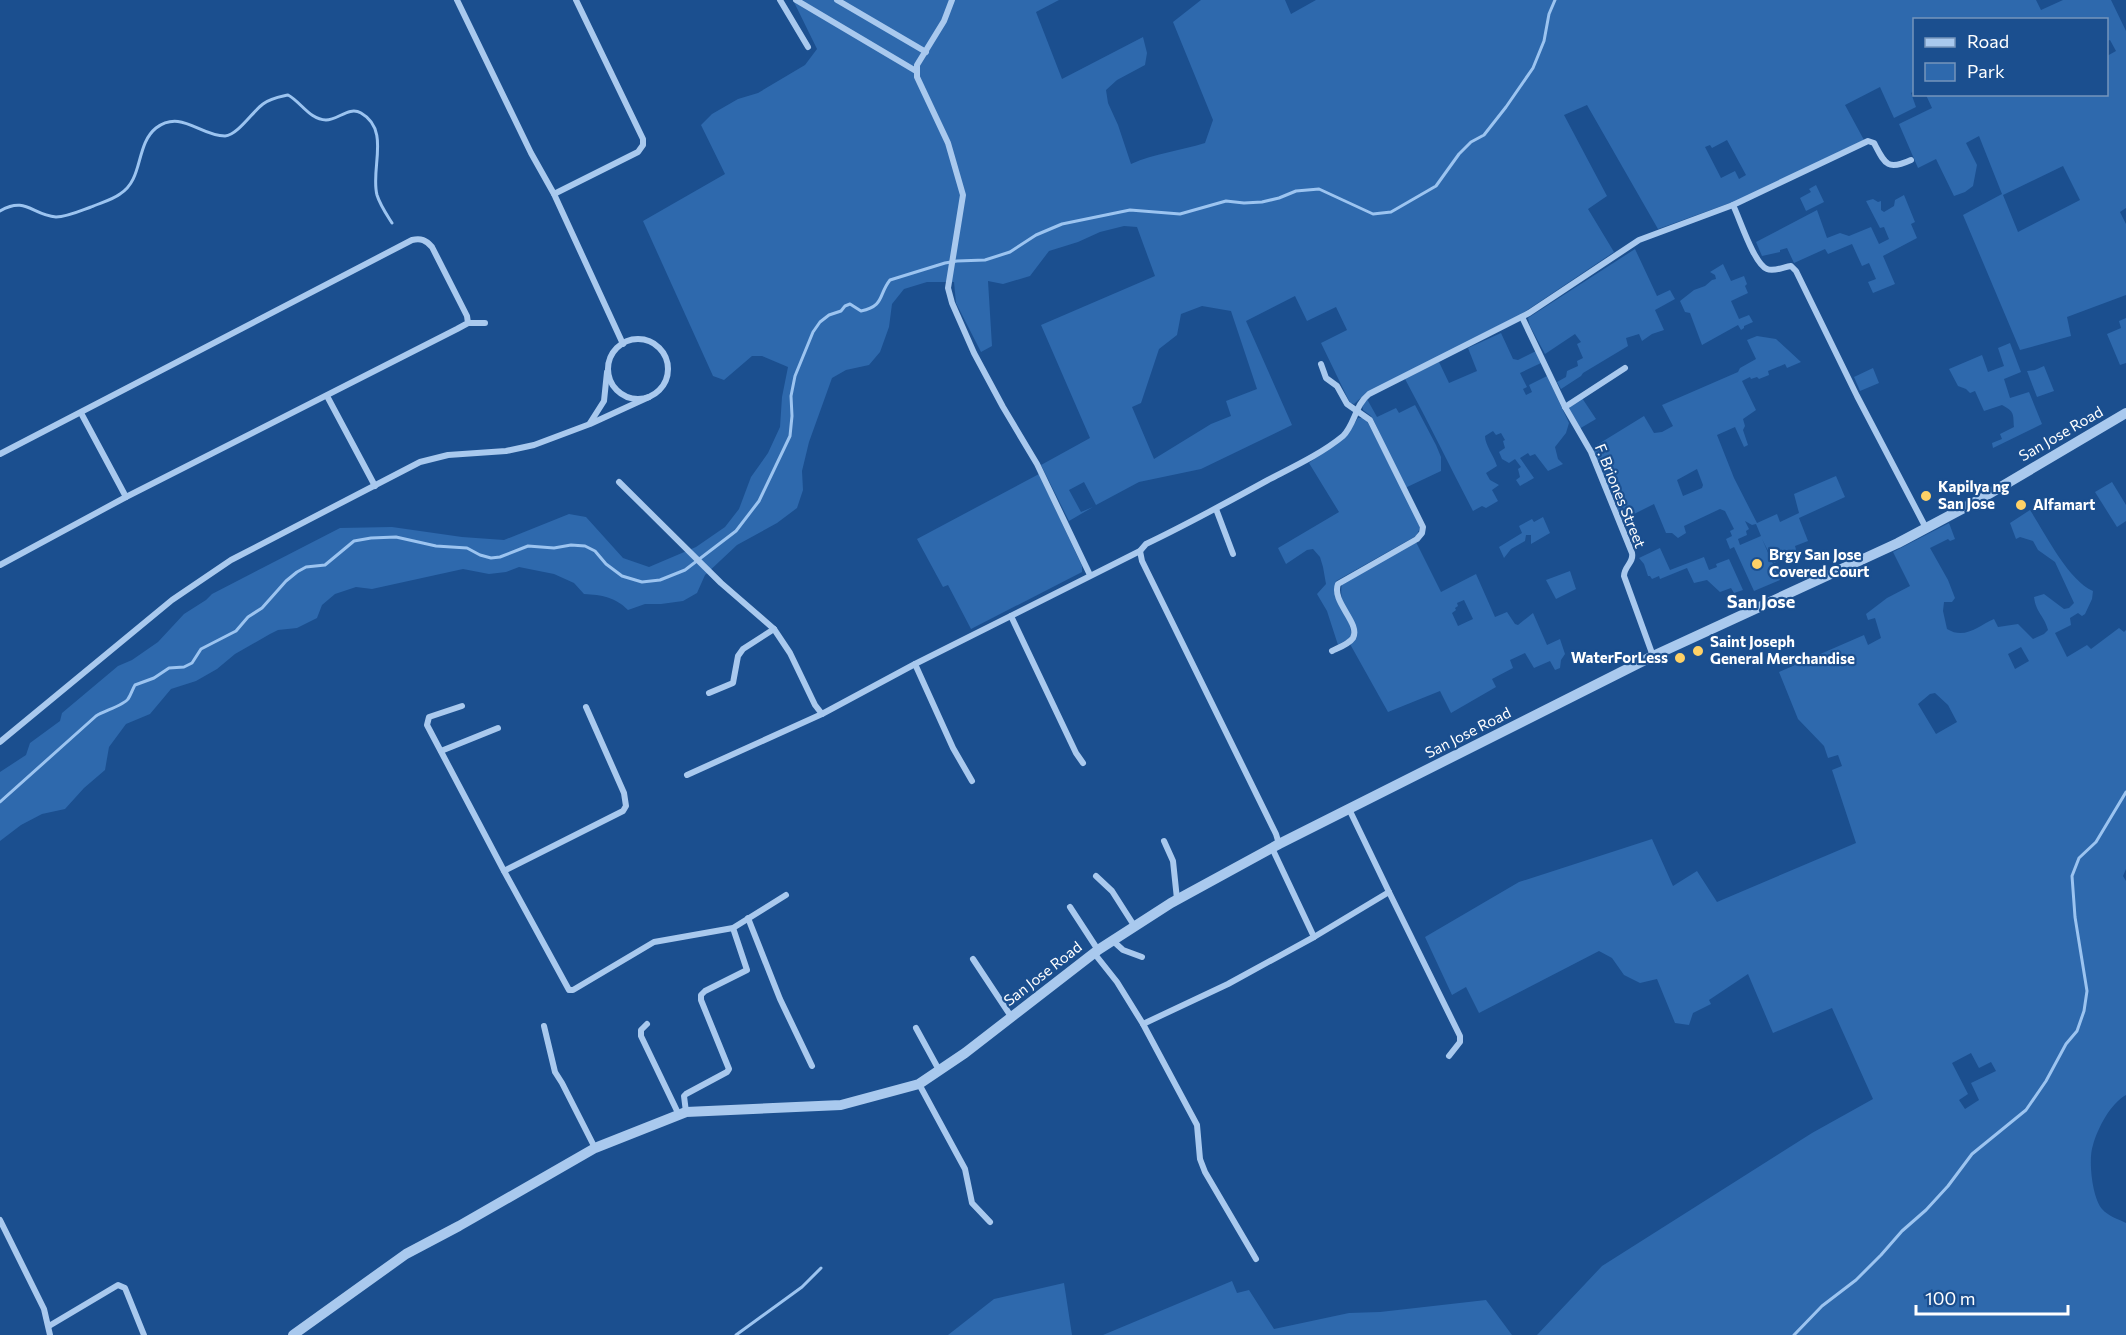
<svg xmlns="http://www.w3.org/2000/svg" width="2126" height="1335" viewBox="0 0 2126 1335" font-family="Commissioner,sans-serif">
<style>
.green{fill:#2e69ad;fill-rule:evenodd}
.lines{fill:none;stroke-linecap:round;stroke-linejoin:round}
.stream{stroke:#9cc4f0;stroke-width:3}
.minor{stroke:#a9c9ee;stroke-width:6}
.tertiary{stroke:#a9c9ee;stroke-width:10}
.poi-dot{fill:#ffd166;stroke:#1b4f8f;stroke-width:2}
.labels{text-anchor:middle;stroke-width:4.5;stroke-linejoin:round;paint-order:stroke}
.street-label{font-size:15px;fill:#fff;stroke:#1b4f8f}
.poi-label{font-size:15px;font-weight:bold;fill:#fff;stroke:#1b4f8f;text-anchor:start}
.quarter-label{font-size:18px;font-weight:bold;fill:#fff;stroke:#1b4f8f}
</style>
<rect width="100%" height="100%" fill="#1b4f8f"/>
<g class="green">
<path d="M793,0h266l-23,12 26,67 81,-42 4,16 -2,12 -28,15 -11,10 2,13 10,22 13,39c24,-11 49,-13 74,-21l8,-23 -40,-98 28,-22h84l6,14 25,-14h720l5,10 22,-10h48l15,31v177l-6,4 6,12v71l-59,22 4,19 -51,14 -57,-135 39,-21 -23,-58 -13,7 11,22 -4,21 -8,6 -11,4 -18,-37 -18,9 -19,-44 33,-16 -6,-13 180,-1 1,-38 9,-5 -6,-11 -3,1 -1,-21h-192v71l-3,2 5,14 -22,11 -14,-31 -35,18 19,35 -123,59 -83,30 -71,-124 -23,10 43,81 -19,13 26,43 -94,63 -155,79 -11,10 -4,-1 -29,-60 26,-13 -11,-23 -29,14 -12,-25 -49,25 46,104 -91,44 -62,13 -43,23 -12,-23 -15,8 12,22 12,-5 -24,14 -28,-56 49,-27 -49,-113 114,-49 -18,-49 -13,-1 -24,6 -22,10 -29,9 -19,25 -27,8 -15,-3 4,65 -11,6 -25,-49 -2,-21h-27l-23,7 -12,15 -3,23 -9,25 -11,13 -23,5 -14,8 -23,64 -7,29 1,19 -6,18 -20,15 -40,22 -32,30 -8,18 -14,8 -22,3h-16l-17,6c-13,-13 -26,-15 -44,-16l-10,-11 -20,-9 -35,-7 -13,5 -17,2 -26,-5 -91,20 -16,-2 -21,7 -13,11 -5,13 -20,10 -19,2 -8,4 -35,20 -18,15 -21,12 -25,8 -21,25 -24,10 -17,23 -4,23 -21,18 -19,21 -23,5 -21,11 -21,16v-69l26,-17 4,-12 30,-22 2,-8 56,-47 14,-6 26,-18 26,-28 22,-14 6,-6 128,-66 52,-1 70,10 42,3 65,-26 17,3 37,41 26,9 47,-20 29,-20 14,-18 12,-32 17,-24 12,-26 2,-30 6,-30 -26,-11h-10l-28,24 -11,-4 -70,-155 82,-47 -24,-49 11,-11 26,-15 20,-6 47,-28 12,-16zM1727,140l19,35 -7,4 -4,-8 -14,7 -16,-31 5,-2 2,3zM2063,166l17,34 -62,32 -15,-37zM1202,306l29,5 26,78 -31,12 5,15 -20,8 -57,35 -22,-52 9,-4 18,-54 18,-14 4,-21z"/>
<polygon points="1816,185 1824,202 1806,211 1800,198 1811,192 1809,189"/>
<polygon points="1904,195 1915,222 1911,224 1917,238 1883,256 1895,284 1873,293 1868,282 1876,279 1869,263 1862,266 1852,244 1828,254 1825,249 1794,263 1787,248 1780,250 1780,252 1762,256 1756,242 1817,210 1827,238 1840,233 1849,236 1871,227 1879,244 1889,239 1884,227 1880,228 1866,201 1873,199 1878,202 1881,201 1881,210 1884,212 1894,206 1895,200"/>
<polygon points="1635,249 1657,296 1670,290 1675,299 1655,310 1664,330 1652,334 1642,341 1639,334 1626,338 1628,346 1583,373 1581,376 1561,389 1557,382 1566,377 1567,371 1578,366 1577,361 1583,358 1577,344 1581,342 1575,334 1545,354 1530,326 1528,318"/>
<polygon points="1723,264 1731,281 1744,276 1747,284 1745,286 1748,293 1731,301 1739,319 1749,315 1753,322 1744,326 1744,328 1741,330 1738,325 1702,345 1690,313 1685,312 1680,301 1694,290 1705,286 1712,280 1716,279 1715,275 1710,272"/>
<polygon points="2126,318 2126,363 2120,365 2107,334 2121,328 2119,321"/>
<path d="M1501,333l12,26 5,1 18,-9 5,12 -21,10 7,14 -4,2 3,6 6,-3 -3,-7 18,-9 22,47 -3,10 -11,14 3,12 5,5 -15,7 -13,-17 -5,2 -2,-3 -8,5 14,20 -14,8 -4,-6 4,-3 -2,-8 3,-2 -6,-8 -6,4 -7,-4 -3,-7 6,-4 -2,-7 2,-1 -4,-7 -5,2 -3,-4 -8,5c0,9 9,20 12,30l-11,7 4,7 9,5 -7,5 6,11 -12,7 -4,-2 -9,5c-23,-44 -44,-88 -68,-132l34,-17 10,21 28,-12 -9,-23z"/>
<path d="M1757,336l19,3 25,23 -14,6 -2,-4 -17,7 1,4 -10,4 -2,-2 -6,2 -1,-2 -8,4 14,29 -13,9 2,7 -2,4 5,15 -4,2 -9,-20 -18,8 17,43 23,45 20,-9 3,8 19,-9 -5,-19 42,-18 9,21 -46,21 9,23 -13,5 2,7 -23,10 -12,-24 18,41 -26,11 -20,-44 -4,2 -4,-10 6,-3 -2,-5 4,-2 -9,-18 -5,-2 -36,17 2,7 -8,5 -6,-5h-6l-12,-29 -32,16 -30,-72 52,-32 10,17 8,-1 11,-6 -11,-21 76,-33 2,-4 16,-9 -9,-19zM1697,469l6,16 -1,3 -19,8 -6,-16zM1745,521l7,4 4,-1 5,12 -21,9 -2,-6 9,-4 -1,-4 3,-2z"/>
<path d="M2010,343l11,29 -17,7 6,19 19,-6 13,32 -49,24 -1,-5 10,-4 -2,-5 14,-7c-1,-13 1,-15 -12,-22l-18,6 -9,-20 -5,2 -4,-4 -8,-3 -9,-17 33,-14 6,17 16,-6 -6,-18z"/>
<polygon points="2044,366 2054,391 2037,397 2027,371 2035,370"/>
<polygon points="1873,368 1879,383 1860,391 1854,377"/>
<polygon points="1582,398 1596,419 1579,429 1569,410 1570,406"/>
<polygon points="1367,399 1377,417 1396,408 1399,413 1415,405 1436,445 1441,457 1441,471 1405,488 1374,421 1371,416 1363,410 1362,405"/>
<polygon points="1358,418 1364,418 1367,421 1421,526 1416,536 1336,581 1334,592 1349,623 1352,635 1348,639 1338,645 1327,611 1317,594 1326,584 1323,567 1320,557 1313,549 1307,550 1286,564 1278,548 1339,512 1309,463 1347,435"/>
<polygon points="1039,474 1082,566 1082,572 971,629 948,585 943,587 917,539"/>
<polygon points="2112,482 2126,505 2126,521 2117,527 2095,492"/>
<path d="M2030,510c15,23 38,70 63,81l-1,8 -7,15 -3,2 -4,-3 -8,5 1,7 -16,8 12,24 20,-12 4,4 28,-21 5,4 2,-2v239l-3,7 3,5v214c-16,9 -28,33 -33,50 -5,14 -1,52 9,64 6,7 16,10 24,14v112h-589l65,-69 210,-133 61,-34 -41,-91 -59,25 -25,-59 -39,26 2,4 -18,9 -4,12 -14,-2 -18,-44 -17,4 -16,-8 -12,-17 -13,-7 -120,62 -13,-26 -14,8 -27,-58 94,-55 133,-43 21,47 24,-15 20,31 139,-59 -24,-73 10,-4 -4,-11 -10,3 -4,-12 -26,-27 -19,-47 85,-37 4,10 13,-7 -6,-20 -7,2 -2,-6 21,-16 23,-12 -17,-34 56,-29 6,16 -5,2 -2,-2 -18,9 18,32 7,18 -3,4h-8l-1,9 4,18c18,11 31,-3 47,-10l4,8 20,-3 15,15 11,-5 4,-4c-4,-15 -12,-17 -14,-33l10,-3 20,15 5,-1 5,-5 -19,-41 -17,-12 -5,-9 -13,-4 -4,2 -6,-16zM2021,647l8,14 -14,8 -7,-15zM1935,693l13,12 9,17 -21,12 -18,-30 12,-10zM1971,1053l8,15 12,-6 5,9 -25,12 8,17 -14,9 -6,-9 9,-6 -16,-31z"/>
<polygon points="1543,517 1550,533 1531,544 1531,535 1526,535 1525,541 1511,549 1504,558 1499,547 1522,533 1519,526 1532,519 1534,522"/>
<path d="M1416,542l25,50 35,-18 19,43 12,-5 8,12 3,1 15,-12 14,32 13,-6 5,15 -4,6 -1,8 -5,2 -5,-9 -16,7 -9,-15 -15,7 3,8 -21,11 4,8 -45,26 -11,-22 -52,21 -38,-68 5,-6c-5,-16 -17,-36 -13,-54zM1464,600l9,19 -15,7 -6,-13 4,-3 -1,-2 3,-2 -1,-3z"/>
<polygon points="1660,548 1670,570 1704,557 1709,570 1717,567 1716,564 1729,559 1743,590 1734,593 1731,588 1720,592 1707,580 1694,583 1687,568 1660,579 1659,576 1652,579 1650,576 1648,576 1644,564 1639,558"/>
<polygon points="1570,571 1576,589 1556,599 1546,580"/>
<polygon points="1232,1281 1237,1293 1249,1290 1274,1329 1349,1313 1380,1312 1486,1300 1512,1335 1103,1335"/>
<polygon points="1064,1283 1072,1335 948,1335 994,1299"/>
</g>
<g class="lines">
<g class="stream">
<path d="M0,211c26,-15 32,4 56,6 11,0 24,-6 35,-10 9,-4 21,-7 29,-13 24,-15 15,-49 36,-66 25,-19 44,8 69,8 13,-1 28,-25 38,-32 8,-6 16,-7 25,-9 13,7 22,25 38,25 12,0 23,-14 35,-7 30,17 9,56 16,82 3,10 10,20 15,28"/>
<path d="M0,802l96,-86c8,-5 28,-11 32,-17 3,-4 4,-9 7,-14l19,-7 15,-10 15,-1 8,-4 9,-14 35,-18 12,-14 14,-9 24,-27 11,-9 9,-5 19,-2 29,-24 17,-3 25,-1 40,9 31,2 13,7 11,3 9,-1 28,-11 26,2 17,-3 14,1 10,5 11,13 16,12 20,6 18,-2 25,-10 51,-39 23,-30 31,-65 2,-20 -1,-20 4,-20 18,-44 7,-10 9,-7 12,-4 4,-5 5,-2 11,7c24,-5 17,-16 29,-31l55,-17 12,-2 28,-1 25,-8 26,-17 26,-11 68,-14 50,4 46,-13 18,2 18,-1 17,-4 17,-7 23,-2 54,25 18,-2 45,-26 23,-32 12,-12 13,-7 22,-28 27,-39 11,-27 5,-27 6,-14"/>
<polyline points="736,1335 802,1287 821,1268"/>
<polyline points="1794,1335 1822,1306 1856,1280 1881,1255 1902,1231 1926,1210 1948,1186 1972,1154 2026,1110 2046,1081 2066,1044 2077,1031 2084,1011 2087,991 2075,917 2072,876 2079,858 2096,842 2126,792"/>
</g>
<g class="minor">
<polyline points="457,0 531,153 554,194 623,344"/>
<polyline points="780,0 808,47"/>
<polyline points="796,0 916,71"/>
<polyline points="837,0 926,52"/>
<polyline points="952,0 944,21 917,65 917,77 948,143 963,195 948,288 952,303 974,353 1003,407 1037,464 1090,575"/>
<polyline points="554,194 638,152 643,145 643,139 576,0"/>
<path d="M1733,205c7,14 21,59 34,64 7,3 17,-2 24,-3l5,5 61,125 69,132"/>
<path d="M1522,317l43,90 26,45 41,101c2,10 -8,13 -8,23l29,80"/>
<polyline points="468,323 485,323"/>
<circle cx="638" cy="369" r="30"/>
<path d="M1321,364l5,14 11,8 10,18 23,16 53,107 -1,6 -5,6 -79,45c-7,18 23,39 15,54 -4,6 -15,10 -21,13"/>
<polyline points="327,396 375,486"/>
<polyline points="1565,407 1625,368"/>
<polyline points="81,413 126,497"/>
<polyline points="590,423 604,401 607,372"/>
<path d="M0,454l412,-214c9,-2 14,0 20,7l35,69 1,7 -11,6 -331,168 -126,68"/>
<path d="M619,482l102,101 53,46 16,24 25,52 7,9 93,-50 225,-113 6,-7c42,-20 82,-42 122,-64 25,-13 53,-26 75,-44 12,-12 12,-31 26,-42l160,-81 110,-73 94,-35 135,-64 6,2c11,21 13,28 37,17"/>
<polyline points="1216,509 1233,554"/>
<polyline points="1140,551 1142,561 1276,834 1279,844"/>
<polyline points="1011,616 1076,753 1083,763"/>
<polyline points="915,664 953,748 972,781"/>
<polyline points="709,693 733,683 738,656 743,649 774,629"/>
<polyline points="462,706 429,717 427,725 504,871 569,990 573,990 654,942 733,928 786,895"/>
<polyline points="0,742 172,600 231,560 420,462 448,455 506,451 534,445 590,424 649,397"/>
<polyline points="441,751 498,728"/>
<polyline points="687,775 822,714"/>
<polyline points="1164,841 1173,861 1177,899"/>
<polyline points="1272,848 1314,937"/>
<polyline points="504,871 623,811 626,806 624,793 586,707"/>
<polyline points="1096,876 1112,891 1135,927"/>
<polyline points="1389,892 1460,1036 1460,1042 1449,1056"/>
<polyline points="1070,907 1098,950"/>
<polyline points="748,918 780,999 812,1066"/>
<polyline points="1113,941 1123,950 1142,957"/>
<polyline points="1094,953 1117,982 1143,1024 1197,1125 1200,1159 1205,1172 1256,1259"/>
<polyline points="973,959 1012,1018"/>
<polyline points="647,1024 641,1030 641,1036 679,1115"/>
<polyline points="1143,1024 1228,984 1314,937 1389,892 1349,809"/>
<polyline points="544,1026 555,1072 562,1083 595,1148"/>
<polyline points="916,1028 939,1070"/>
<polyline points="919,1084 965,1169 972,1203 990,1222"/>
<polyline points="686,1112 684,1096 686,1094 727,1072 729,1069 701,1000 701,995 705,991 747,970 733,928"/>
<polyline points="0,1220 44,1309 50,1335"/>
<polyline points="49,1326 118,1285 125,1288 144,1335"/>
</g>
<polyline class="tertiary" points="293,1335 406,1254 459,1226 595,1148 686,1112 841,1105 919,1084 965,1053 1098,950 1171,903 1279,844 1653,656 1898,543 1977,501 2126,413"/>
</g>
<g class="poi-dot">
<circle cx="1926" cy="496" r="6"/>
<circle cx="2021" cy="505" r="6"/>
<circle cx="1757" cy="564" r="6"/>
<circle cx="1698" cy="651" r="6"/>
<circle cx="1680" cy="658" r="6"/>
</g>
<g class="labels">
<g class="street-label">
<text transform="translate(2061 434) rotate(-30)" y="5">San Jose Road</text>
<text transform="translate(1620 496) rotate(68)" y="5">F. Briones Street</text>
<text transform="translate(1468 733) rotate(-27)" y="5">San Jose Road</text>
<text transform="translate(1043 974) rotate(-38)" y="5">San Jose Road</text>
</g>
<g class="poi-label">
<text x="1938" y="492">Kapilya ng<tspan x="1938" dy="17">San Jose</tspan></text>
<text x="2033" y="510">Alfamart</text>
<text x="1769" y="560">Brgy San Jose<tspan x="1769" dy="17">Covered Court</tspan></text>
<text x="1710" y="647">Saint Joseph<tspan x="1710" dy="17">General Merchandise</tspan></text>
<text x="1668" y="663" text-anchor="end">WaterForLess</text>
</g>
<g class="quarter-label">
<text x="1761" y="608">San Jose</text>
</g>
</g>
<rect x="1913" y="18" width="195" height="78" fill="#1b4f8f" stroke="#7695bc" stroke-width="1.5"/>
<rect x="1925" y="38" width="30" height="9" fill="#a9c9ee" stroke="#7695bc" stroke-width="1.5"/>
<text x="1967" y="48" font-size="18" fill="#ffffff">Road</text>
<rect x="1925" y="63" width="30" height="18" fill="#2e69ad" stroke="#7695bc" stroke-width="1.5"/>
<text x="1967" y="78" font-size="18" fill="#ffffff">Park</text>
<path d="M1916 1305v9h152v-9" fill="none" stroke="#ffffff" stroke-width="3"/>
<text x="1925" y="1305" font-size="18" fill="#ffffff" stroke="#1b4f8f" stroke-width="4.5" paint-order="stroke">100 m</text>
</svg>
